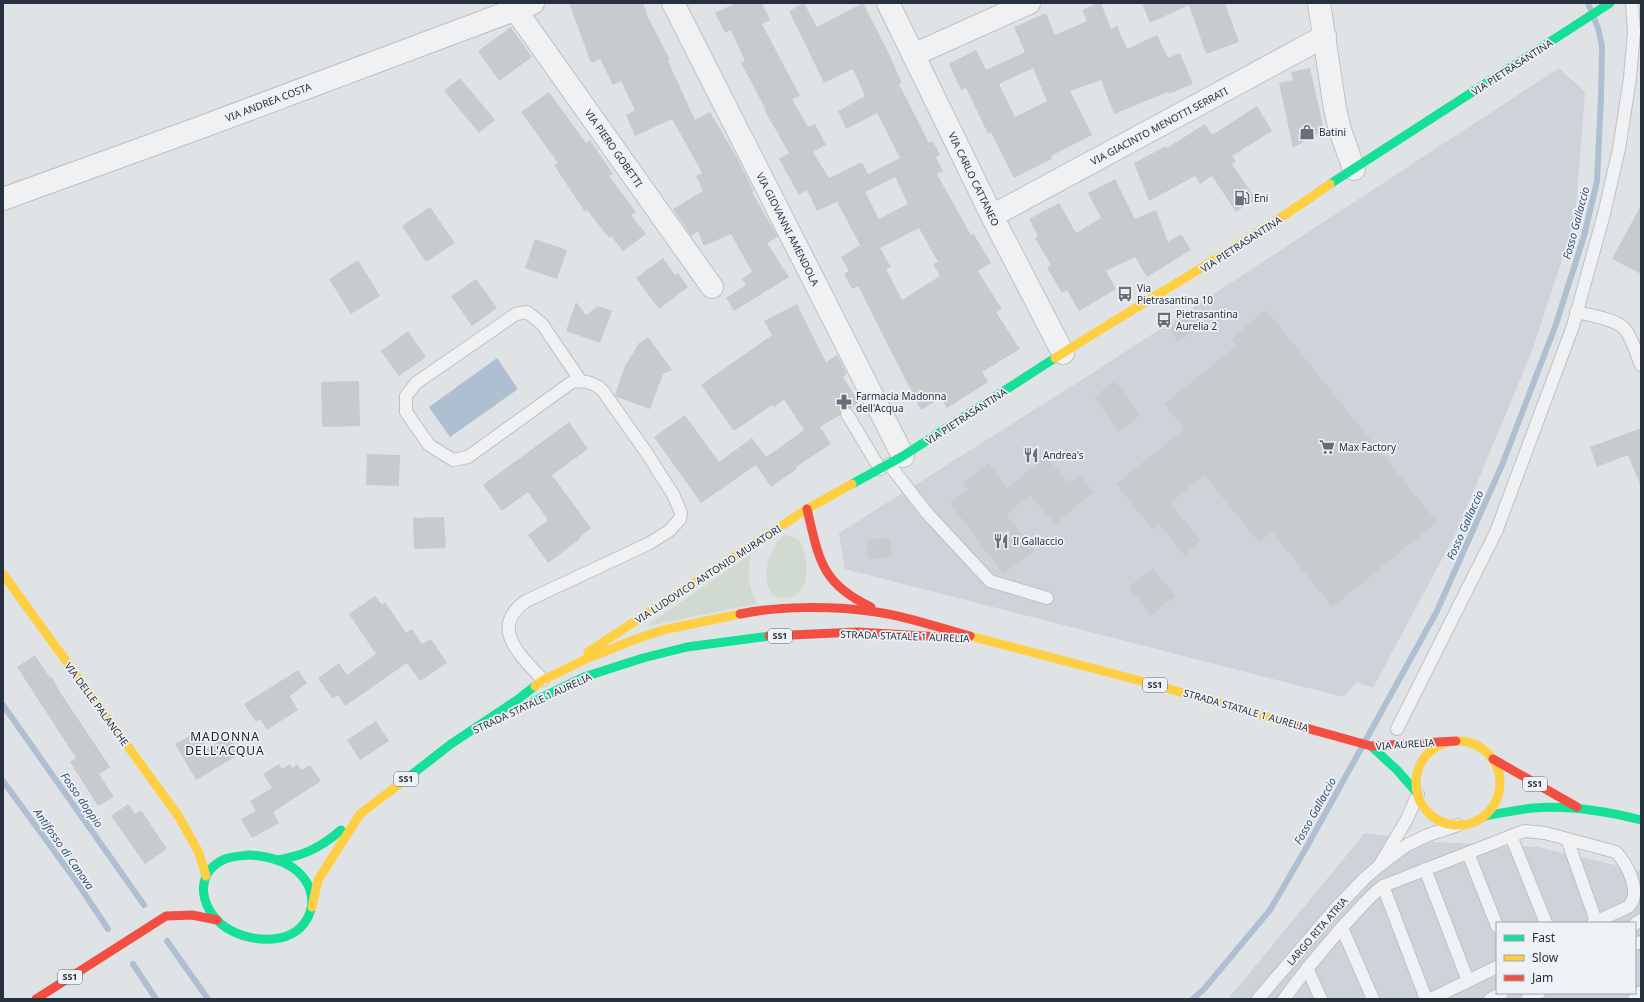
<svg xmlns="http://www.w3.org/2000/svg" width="1644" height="1002" viewBox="0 0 1644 1002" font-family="'Noto Sans',sans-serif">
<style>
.built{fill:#ced2d9;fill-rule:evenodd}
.green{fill:#d1dad1}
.water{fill:#aebfd1}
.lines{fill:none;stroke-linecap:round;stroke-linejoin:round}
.stream{stroke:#aebfd1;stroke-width:6}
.building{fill:#c8cbce;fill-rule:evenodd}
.lane-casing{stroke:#bec1c4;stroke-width:14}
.street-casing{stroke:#bec1c4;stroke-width:24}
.lane{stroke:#f0f1f2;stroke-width:12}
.street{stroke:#f0f1f2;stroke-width:22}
.fast{stroke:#16e098;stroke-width:9}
.slow{stroke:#ffcf43;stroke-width:9}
.jam{stroke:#f24e42;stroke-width:9}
.labels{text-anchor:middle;stroke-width:3.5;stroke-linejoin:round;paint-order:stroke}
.shield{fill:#eef1f5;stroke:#636a76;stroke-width:1}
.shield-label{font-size:9px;font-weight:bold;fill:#27303f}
.street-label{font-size:10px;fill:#27303f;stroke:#eef1f5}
.poi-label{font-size:10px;fill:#27303f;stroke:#eef1f5;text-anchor:start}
.water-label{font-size:11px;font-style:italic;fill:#314f73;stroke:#eef1f5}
.quarter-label{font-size:12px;letter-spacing:1px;fill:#1a212f;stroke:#eef1f5}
</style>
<rect width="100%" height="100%" fill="#e0e3e6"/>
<g class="built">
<polygon points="1559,68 1585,92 1575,220 1532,351 1457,531 1373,688 1357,682 1343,697 845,569 839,533 1105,365"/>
<path d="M1365,833l69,9 104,5 103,24v128h-413zM1497,923h138v70h-138z"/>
</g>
<g class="green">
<path d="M786,535c3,1 8,2 11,4 4,2 5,7 6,11 6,15 7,46 -16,48 -33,4 -21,-55 -1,-63z"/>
<path d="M751,554c-4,20 -3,31 6,50l-111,22z"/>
</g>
<polygon class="water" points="497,358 518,389 450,437 429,407"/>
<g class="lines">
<g class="stream">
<polyline points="3,705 144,905"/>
<polyline points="3,781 76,881 108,929"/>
<polyline points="167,941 208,999"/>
<polyline points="133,964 156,999"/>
<polyline points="1193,999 1204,989 1270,910 1305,850 1437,611 1502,465 1555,327 1584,236 1597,181 1601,98 1602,46 1598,28 1588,3"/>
</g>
</g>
<g class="building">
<polygon points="569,3 643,3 648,17 670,60 668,61 695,120 710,112 736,156 754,191 752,192 778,237 767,243 789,277 734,311 726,298 746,285 742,279 752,272 731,234 704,246 698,231 691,236 673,209 703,191 696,176 702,173 672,119 635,136 626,115 635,110 621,81 613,85 600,59 591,63"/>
<path d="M736,3h26l8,17 -8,4 38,72 -8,3 16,28 7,-3 11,21 -13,7 16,26 33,-16 6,12 32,-16 -23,-45 -31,16 -8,-18 27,-15 -12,-27 -29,14 -35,-72 15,-8 13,24 46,-24 25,49 14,31 -3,1 30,59 4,-2 7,14 -4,2 7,14 -6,3 34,61 2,-2 18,30 -13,8 24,38 -6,3 24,37 -38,23 6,10 -41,26 -6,-10 -20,12 -63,-124 -6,3 -8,-15 5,-3 -8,-14 19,-12 -23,-43 -20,9 -10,-21 -8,5 -20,-36 10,-6 -24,-42 1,-1 -25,-47 4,-2 -14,-31 -6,3 -10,-20zM895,177l13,27 -29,15 -14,-27zM919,228l19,34 -5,2 7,12 -38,24 -16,-31 5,-2 -11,-19z"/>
<path d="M1098,3h3l10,26 6,-3 10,23 30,-14 11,23 12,-5 13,31 -24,10 -1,-2 -54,22 -13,-34 -31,11 22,44 -41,21 1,3 -38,19 -23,-46 -3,2 -22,-46 -5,2 -12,-26 27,-14 10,20 39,-18 -11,-25 32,-14 9,22 32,-14 -5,-11zM1033,68l14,33 -32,16 -16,-33z"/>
<polygon points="1142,3 1225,3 1239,42 1206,54 1189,5 1150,23"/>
<polygon points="511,27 532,57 499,81 478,51"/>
<polygon points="1310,68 1324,130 1293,148 1279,83 1293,80 1291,72"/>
<polygon points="460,78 495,120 479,133 444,91"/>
<polygon points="549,92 586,143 590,140 613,174 609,176 636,212 631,215 646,234 623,251 611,236 609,238 587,210 585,212 554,165 558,163 521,112"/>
<polygon points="1257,106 1272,131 1232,156 1236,161 1232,164 1256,199 1236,212 1212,176 1200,184 1195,176 1149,201 1134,163 1166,146 1167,148 1205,124 1212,135"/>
<polygon points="1115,179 1135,219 1156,210 1168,242 1181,234 1191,250 1147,277 1135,257 1106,271 1116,289 1079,311 1067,290 1062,293 1047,268 1051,265 1035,238 1038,236 1029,219 1059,203 1076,233 1101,218 1088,193"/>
<polygon points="1641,205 1641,274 1612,259"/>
<polygon points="430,207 455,243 426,262 402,226"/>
<polygon points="535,239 567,250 557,279 525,268"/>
<polygon points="663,258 675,275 678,273 688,287 659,309 636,278"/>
<polygon points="358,260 380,296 351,314 329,279"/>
<polygon points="476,279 497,308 472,326 451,296"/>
<polygon points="576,302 586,315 598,306 612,311 600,343 566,331"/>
<polygon points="797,304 826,362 837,355 841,362 847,374 843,377 859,402 851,408 843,408 840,415 820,427 831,444 796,467 797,469 771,487 756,465 701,503 654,437 685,415 719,462 752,438 766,457 804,430 784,399 774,407 772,405 734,431 701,385 772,335 764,321"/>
<polygon points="1266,310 1437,522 1332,607 1272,532 1259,542 1204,475 1170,503 1201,541 1184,555 1159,524 1153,530 1116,484 1184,429 1164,404 1236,346 1231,339"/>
<polygon points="1187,316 1196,330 1177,342 1170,328"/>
<polygon points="408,331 426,357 399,376 381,351"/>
<polygon points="648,337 672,370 663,374 650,409 617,397 615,395 625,366 639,343"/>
<polygon points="359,381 360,426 322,427 321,382"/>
<polygon points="1115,381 1140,415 1119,431 1094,397"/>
<polygon points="569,422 588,449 552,475 591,528 579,538 580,539 548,563 528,535 548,520 528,492 502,511 483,485"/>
<polygon points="1641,428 1641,484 1640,484 1628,455 1597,467 1590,447"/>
<polygon points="367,454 400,455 399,486 366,485"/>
<polygon points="1046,456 1069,483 1079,475 1093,492 1055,524 1030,495 1006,514 1034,551 1003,574 950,503 968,489 963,483 988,463 1008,488"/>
<polygon points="444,517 446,548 414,549 413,518"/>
<polygon points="890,538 892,557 868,559 867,540"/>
<polygon points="1153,568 1175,596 1151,615 1129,587"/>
<polygon points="375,596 382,605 385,602 406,633 412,629 422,644 431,639 447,663 420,681 407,663 345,706 338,695 332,698 318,678 339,663 347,675 376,654 349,614"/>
<polygon points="35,655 50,678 52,677 60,692 110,767 99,774 114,797 98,806 70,762 76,758 17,667"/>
<polygon points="298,670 307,683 290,696 298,710 267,730 260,719 256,722 244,704"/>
<polygon points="376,721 389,741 360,760 347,740"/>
<polygon points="197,732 207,749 229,736 240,754 196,780 175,744"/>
<polygon points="279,764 282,769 290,764 292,768 297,764 302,770 310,765 321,781 273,812 279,823 252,838 241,819 256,811 250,801 272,788 263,774"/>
<polygon points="128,804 135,814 141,810 167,849 145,864 111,816"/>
</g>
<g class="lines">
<defs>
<g id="lane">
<path d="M1576,312c12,3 39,7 48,16 8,9 12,25 17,37"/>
<polyline points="847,414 880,469"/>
<polyline points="889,464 926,512 990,581 1047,598"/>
<path d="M543,680c-22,-24 -55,-52 -17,-79l122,-57 21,-13 11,-12 1,-6 -7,-17 -28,-44 -43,-61c-9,-9 -19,-11 -31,-9l-104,75 -15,3 -24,-15 -23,-33v-16l10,-13 100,-69 11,-2 15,12 38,56"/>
<polyline points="1397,729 1496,532 1573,326 1604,214 1619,149 1630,78 1634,32 1632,3"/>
<polyline points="1418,794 1407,819 1379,866 1407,845 1428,835 1458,825"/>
<polyline points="1511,836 1546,923"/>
<polyline points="1567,839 1596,921"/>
<polyline points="1468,853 1497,926"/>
<polyline points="1425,869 1468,981"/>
<polyline points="1383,886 1426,999"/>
<polyline points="1635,924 1641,920"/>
<polyline points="1342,928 1373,999"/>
<polyline points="1635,944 1641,942"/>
<polyline points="1307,968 1321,999"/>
<polyline points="1258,999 1336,908 1366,877 1379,866"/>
<path d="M1284,999c19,-26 39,-50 60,-74 13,-13 24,-28 39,-39l141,-55 21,2 71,19c11,12 27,41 12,55l-35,16"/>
<polyline points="1431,999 1497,967"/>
<polyline points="1490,999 1502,993"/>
<polyline points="1527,999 1539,993"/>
<polyline points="1634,999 1641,992"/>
</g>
<g id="street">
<polyline points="673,3 903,456"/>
<polyline points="888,3 992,216 1063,353"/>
<polyline points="1319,3 1335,109 1340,130 1354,169"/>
<polyline points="515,9 712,287"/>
<polyline points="913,55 1029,3"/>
<polyline points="3,199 199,128 533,3"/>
<polyline points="992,216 1325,36"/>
</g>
</defs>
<use href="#lane" class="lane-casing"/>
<use href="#street" class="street-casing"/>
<use href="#lane" class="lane"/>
<use href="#street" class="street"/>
<g class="fast">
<polyline points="1330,184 1610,3"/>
<polyline points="852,484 903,456 1055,358"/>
<polyline points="522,707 584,677 643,658 687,647 769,636"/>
<polyline points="1371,746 1397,770 1418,794"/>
<polyline points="406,779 451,744 517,700 535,686"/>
<path d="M1484,816c16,-3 33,-6 49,-8 36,-3 73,3 108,12"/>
<path d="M249,855c17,1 35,5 48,16 26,22 16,60 -17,67 -17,3 -35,0 -50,-8 -28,-15 -40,-56 -5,-71 8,-3 16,-3 24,-4z"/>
<path d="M278,860c27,-5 42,-12 63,-30"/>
</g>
<g class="slow">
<path d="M1055,358c91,-58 186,-111 275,-174"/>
<polyline points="3,574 179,817 199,853 206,876"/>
<polyline points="970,636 1141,681 1281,721"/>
<polyline points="588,652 807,509 852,484"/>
<polyline points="535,686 543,680 586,659 636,639 663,630 740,614"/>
<circle cx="1458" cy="783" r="42"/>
<polyline points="312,907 318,880 360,814 406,779"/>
</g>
<g class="jam">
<path d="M807,509c12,50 14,75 64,98"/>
<path d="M740,614c37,-8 91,-8 129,-3 34,4 68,16 101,25"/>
<polyline points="769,636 858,632 940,637"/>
<polyline points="1281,721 1371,746 1456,741"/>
<polyline points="1493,759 1577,807"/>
<polyline points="36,999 166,916 192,915 217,920"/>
</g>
</g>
<defs>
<symbol id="shop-bare" viewBox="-9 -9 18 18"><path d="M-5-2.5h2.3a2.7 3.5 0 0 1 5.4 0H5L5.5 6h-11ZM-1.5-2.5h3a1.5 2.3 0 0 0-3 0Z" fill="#686f79" stroke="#eef1f5" stroke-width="2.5" paint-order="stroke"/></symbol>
<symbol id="fuel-bare" viewBox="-9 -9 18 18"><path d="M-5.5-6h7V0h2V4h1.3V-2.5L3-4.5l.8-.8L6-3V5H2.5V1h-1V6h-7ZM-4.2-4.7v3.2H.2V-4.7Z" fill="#686f79" stroke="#eef1f5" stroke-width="2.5" paint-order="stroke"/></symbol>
<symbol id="bus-bare" viewBox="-9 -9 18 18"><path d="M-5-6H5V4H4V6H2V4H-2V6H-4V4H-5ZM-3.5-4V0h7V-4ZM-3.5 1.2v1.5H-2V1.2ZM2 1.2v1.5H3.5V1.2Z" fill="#686f79" stroke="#eef1f5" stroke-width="2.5" paint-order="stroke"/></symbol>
<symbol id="pharmacy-bare" viewBox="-9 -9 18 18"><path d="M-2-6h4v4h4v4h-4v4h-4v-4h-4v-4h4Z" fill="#686f79" stroke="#eef1f5" stroke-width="2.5" paint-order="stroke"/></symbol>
<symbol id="supermarket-bare" viewBox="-9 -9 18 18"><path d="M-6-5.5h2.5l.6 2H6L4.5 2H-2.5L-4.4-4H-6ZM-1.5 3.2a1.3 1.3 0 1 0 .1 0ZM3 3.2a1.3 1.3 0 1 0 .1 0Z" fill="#686f79" stroke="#eef1f5" stroke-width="2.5" paint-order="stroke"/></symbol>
<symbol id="restaurant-bare" viewBox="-9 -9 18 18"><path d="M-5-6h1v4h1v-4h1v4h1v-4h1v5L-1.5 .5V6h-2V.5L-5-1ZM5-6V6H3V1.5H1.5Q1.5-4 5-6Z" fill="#686f79" stroke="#eef1f5" stroke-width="2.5" paint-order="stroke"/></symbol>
</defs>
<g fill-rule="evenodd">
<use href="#shop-bare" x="1296" y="121" width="22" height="22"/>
<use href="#fuel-bare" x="1231" y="187" width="22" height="22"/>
<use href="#bus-bare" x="1114" y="283" width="22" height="22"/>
<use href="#bus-bare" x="1153" y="309" width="22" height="22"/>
<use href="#pharmacy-bare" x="833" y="391" width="22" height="22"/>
<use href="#supermarket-bare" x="1316" y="436" width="22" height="22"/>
<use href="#restaurant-bare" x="1020" y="444" width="22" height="22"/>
<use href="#restaurant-bare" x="990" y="530" width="22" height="22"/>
</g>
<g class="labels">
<g class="shield">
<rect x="768" y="629" width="24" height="14" rx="3"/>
<rect x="1143" y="678" width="24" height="14" rx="3"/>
<rect x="394" y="772" width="24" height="14" rx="3"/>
<rect x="1523" y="777" width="24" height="14" rx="3"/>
<rect x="58" y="970" width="24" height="14" rx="3"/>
</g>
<g class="shield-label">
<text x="780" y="639">SS1</text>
<text x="1155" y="688">SS1</text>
<text x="406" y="782">SS1</text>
<text x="1535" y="787">SS1</text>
<text x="70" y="980">SS1</text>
</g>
<g class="street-label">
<text transform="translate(1512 67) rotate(-33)" y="4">VIA PIETRASANTINA</text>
<text transform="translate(268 102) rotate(-21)" y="4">VIA ANDREA COSTA</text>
<text transform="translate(1159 126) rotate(-28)" y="4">VIA GIACINTO MENOTTI SERRATI</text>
<text transform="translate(614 148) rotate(55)" y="4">VIA PIERO GOBETTI</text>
<text transform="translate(974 179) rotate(64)" y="4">VIA CARLO CATTANEO</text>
<text transform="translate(788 229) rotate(63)" y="4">VIA GIOVANNI AMENDOLA</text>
<text transform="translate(1241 244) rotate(-33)" y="4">VIA PIETRASANTINA</text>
<text transform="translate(966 416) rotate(-33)" y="4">VIA PIETRASANTINA</text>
<text transform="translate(708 574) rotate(-33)" y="4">VIA LUDOVICO ANTONIO MURATORI</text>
<text transform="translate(905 636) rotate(2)" y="4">STRADA STATALE 1 AURELIA</text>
<text transform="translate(532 703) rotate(-25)" y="4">STRADA STATALE 1 AURELIA</text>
<text transform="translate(97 704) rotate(54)" y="4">VIA DELLE PALANCHE</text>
<text transform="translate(1246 710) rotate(16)" y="4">STRADA STATALE 1 AURELIA</text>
<text transform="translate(1405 744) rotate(-4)" y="4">VIA AURELIA</text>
<text transform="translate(1317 931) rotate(-49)" y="4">LARGO RITA ATRIA</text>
</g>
<g class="poi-label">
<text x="1319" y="136">Batini</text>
<text x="1254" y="202">Eni</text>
<text x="1137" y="292">Via<tspan x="1137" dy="12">Pietrasantina 10</tspan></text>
<text x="1176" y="318">Pietrasantina<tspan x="1176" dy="12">Aurelia 2</tspan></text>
<text x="856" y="400">Farmacia Madonna<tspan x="856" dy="12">dell'Acqua</tspan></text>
<text x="1339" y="451">Max Factory</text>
<text x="1043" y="459">Andrea's</text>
<text x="1013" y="545">Il Gallaccio</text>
</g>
<g class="water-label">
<text transform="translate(1576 223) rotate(-75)" y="4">Fosso Gallaccio</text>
<text transform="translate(1465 525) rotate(-66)" y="4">Fosso Gallaccio</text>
<text transform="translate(82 800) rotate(55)" y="4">Fosso doppio</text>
<text transform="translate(1315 811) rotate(-61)" y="4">Fosso Gallaccio</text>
<text transform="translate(64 849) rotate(55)" y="4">Antifosso di Canova</text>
</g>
<g class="quarter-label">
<text x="225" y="741">MADONNA<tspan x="225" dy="14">DELL'ACQUA</tspan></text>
</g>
</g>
<rect width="1644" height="1002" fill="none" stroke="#27303f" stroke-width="8"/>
<rect x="1496" y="922" width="140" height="72" fill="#eef1f5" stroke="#9ea4ac"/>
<rect x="1504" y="935" width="20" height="6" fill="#16e098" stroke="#9ea4ac"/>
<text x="1532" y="942" font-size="12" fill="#27303f">Fast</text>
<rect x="1504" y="955" width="20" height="6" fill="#ffcf43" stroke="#9ea4ac"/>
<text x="1532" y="962" font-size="12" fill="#27303f">Slow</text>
<rect x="1504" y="975" width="20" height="6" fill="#f24e42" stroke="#9ea4ac"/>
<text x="1532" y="982" font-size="12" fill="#27303f">Jam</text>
</svg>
